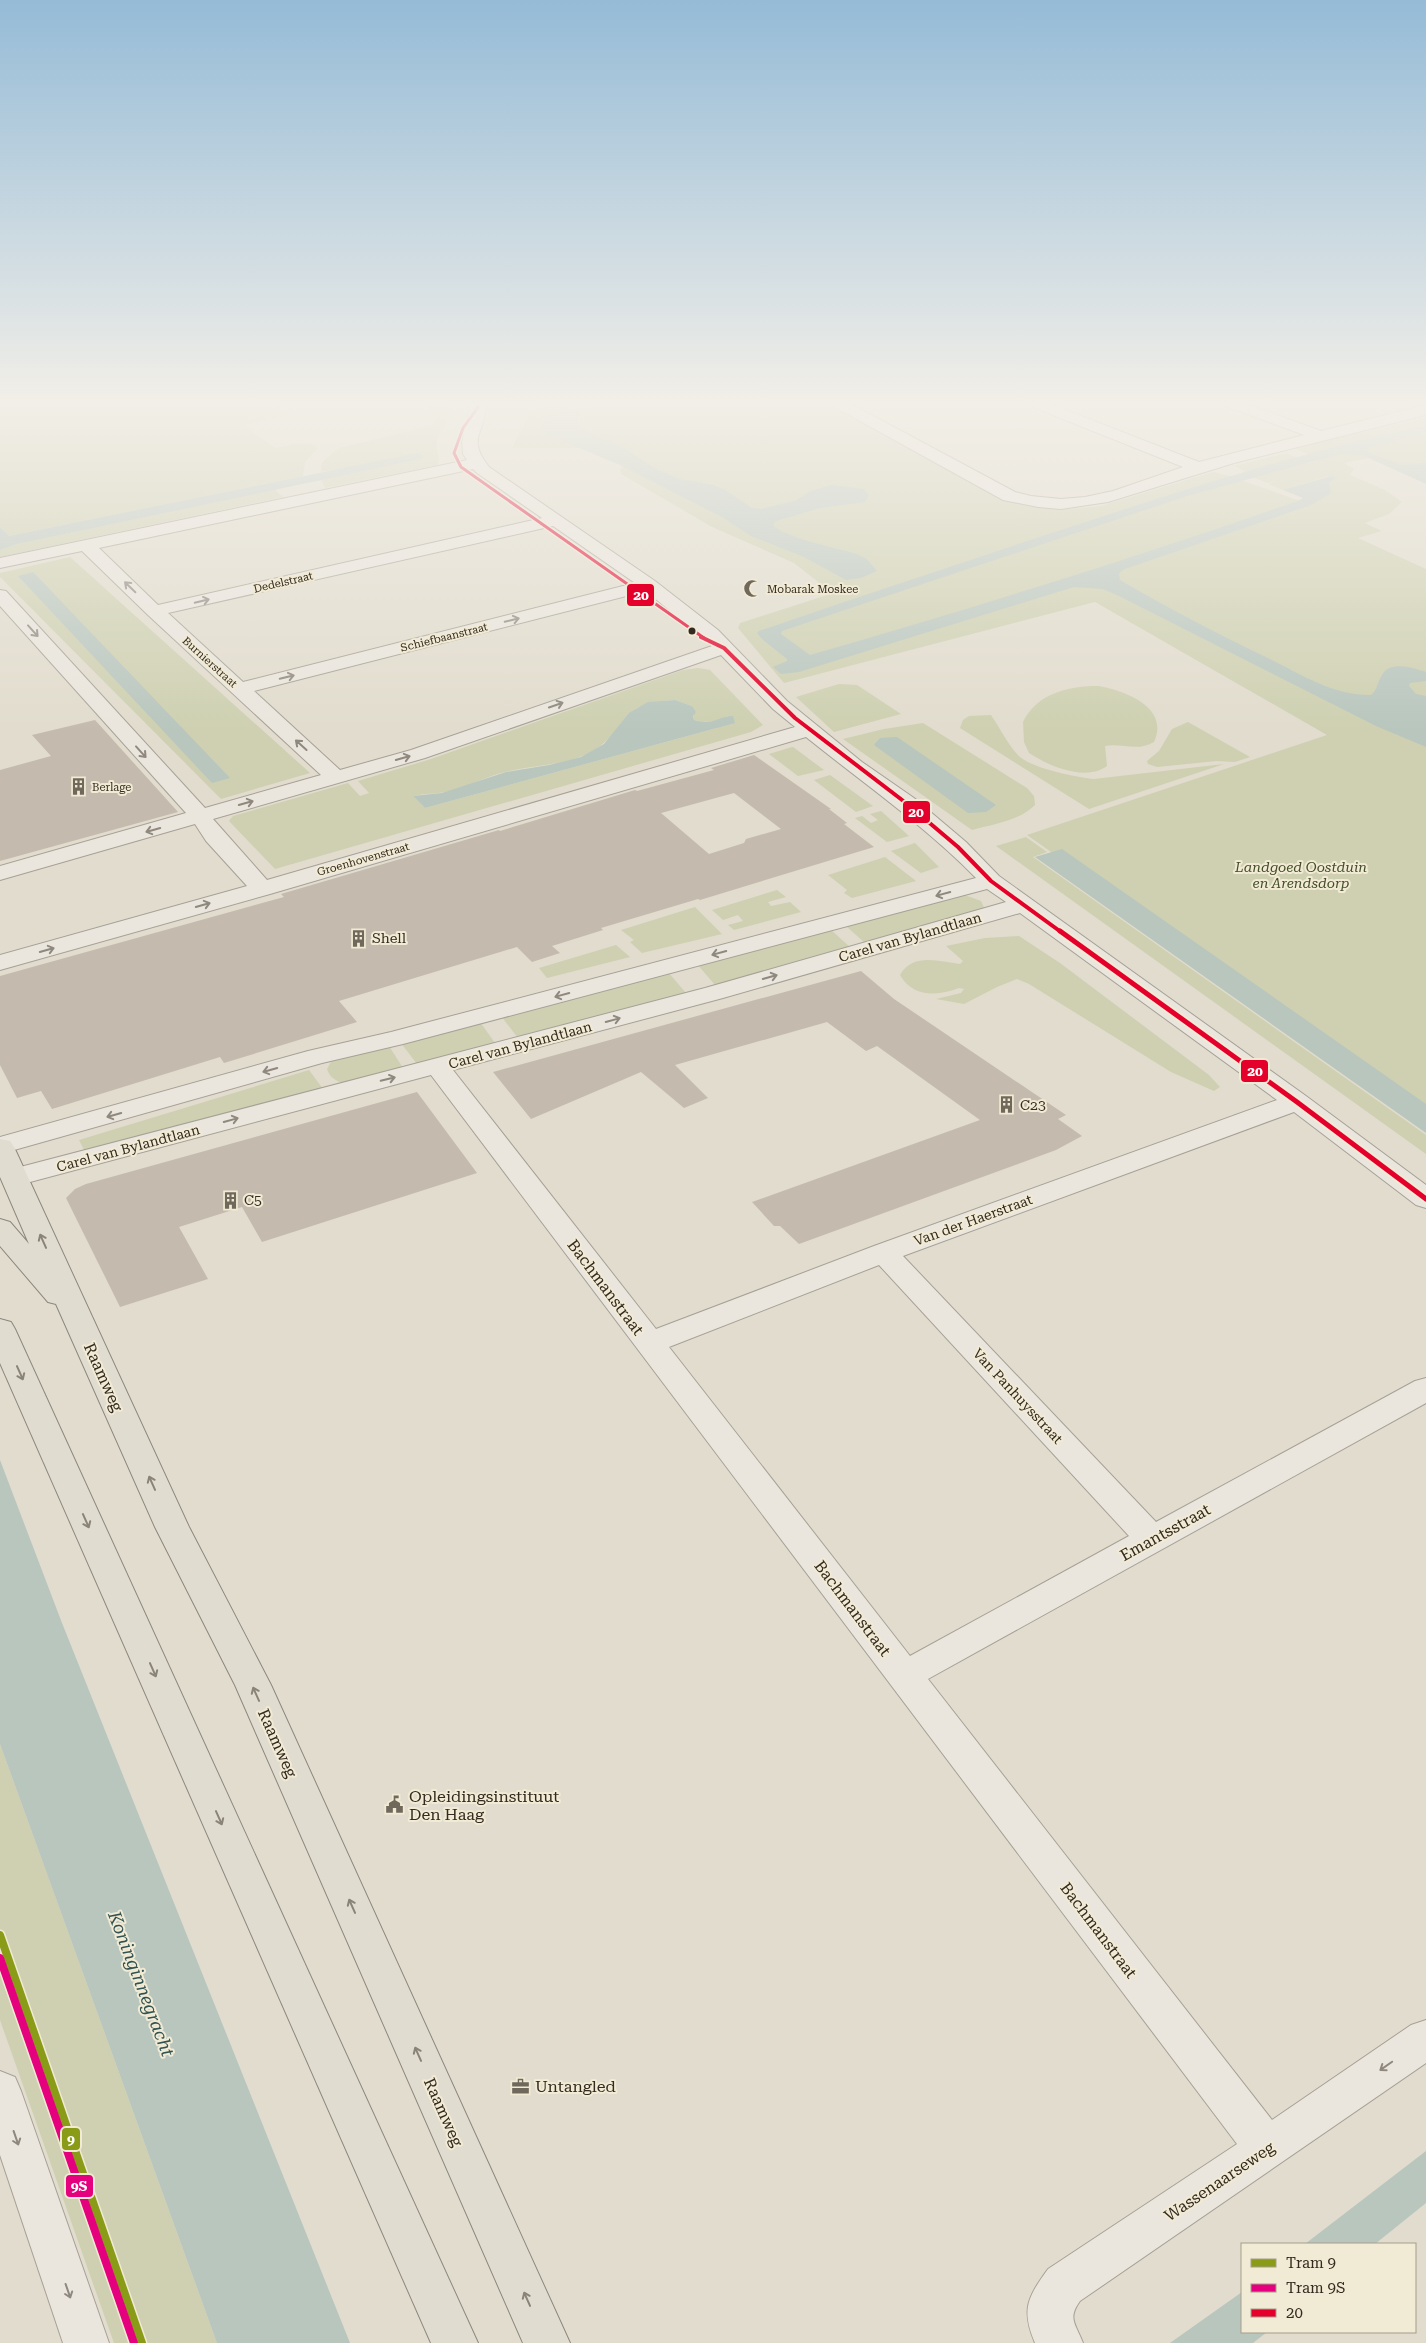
<svg xmlns="http://www.w3.org/2000/svg" width="1426" height="2343" viewBox="0 0 1426 2343" font-family="'Roboto Serif',serif">
<style>
.green{fill:#ced0b1;fill-rule:evenodd}
.water{fill:#b8c6be}
.building{fill:#c4bbae;fill-rule:evenodd}
.lines{fill:none;stroke-linecap:round;stroke-linejoin:round}
.minor-casing{stroke:#a6a196;stroke-width:2}
.primary-casing{stroke:#8c877d;stroke-width:2}
.minor{fill:#eae6de;fill-rule:evenodd}
.primary{fill:#e1dcd0;fill-rule:evenodd}
.bus-1-far2-casing{stroke:#f1ead4;stroke-width:5.5}
.bus-1-far1-casing{stroke:#f1ead4;stroke-width:7}
.bus-1-casing{stroke:#f1ead4;stroke-width:9}
.bus-1-far2{stroke:#e4002b;stroke-width:3}
.bus-1-far1{stroke:#e4002b;stroke-width:4}
.bus-1{stroke:#e4002b;stroke-width:5}
.tram-1-casing{stroke:#f1ead4;stroke-width:11}
.tram-2-casing{stroke:#f1ead4;stroke-width:11}
.tram-1{stroke:#8a9b18;stroke-width:8}
.tram-2{stroke:#e5007d;stroke-width:8}
.oneway{stroke:#8f887e}
.oneway2{stroke:#8a8378}
.bus-dot{fill:#342a1f;stroke:#f1ead4;stroke-width:2}
.labels{text-anchor:middle;stroke-width:4;stroke-linejoin:round;paint-order:stroke}
.far-street-label{font-size:11px;fill:#342a1f;stroke:#f1ead4}
.far-poi-label{font-size:11px;fill:#342a1f;stroke:#f1ead4;text-anchor:start}
.park-label{font-size:14px;font-style:italic;fill:#434e28;stroke:#f1ead4}
.street-label{font-size:14px;fill:#342a1f;stroke:#f1ead4}
.poi-label{font-size:14px;fill:#342a1f;stroke:#f1ead4;text-anchor:start}
.near-street-label{font-size:16px;fill:#342a1f;stroke:#f1ead4}
.near-poi-label{font-size:16px;fill:#342a1f;stroke:#f1ead4;text-anchor:start}
.near-water-label{font-size:18px;font-style:italic;fill:#305251;stroke:#f1ead4}
.line-badge{stroke:#f1ead4;stroke-width:2}
.badge-label{font-size:14px;text-anchor:middle;font-weight:bold;fill:#fff}
</style>
<rect width="100%" height="100%" fill="#e1dccd"/>
<g class="green">
<path d="M0,403h274l17,12 -47,10 31,23c14,-2 31,-9 43,0l-13,14 -2,14 -294,60 -9,-9z"/>
<path d="M421,403h25l5,8c-3,10 -11,19 -14,30 -2,9 4,15 1,24l-113,23 -4,-8 100,-21v-4l-100,17 1,-10 17,-14 95,-23 3,-8z"/>
<polygon points="550,403 827,403 972,484 1011,501 1033,506 1068,509 1101,506 1213,472 1230,476 1311,505 1329,486 1329,483 1335,479 1328,476 1283,490 1268,484 1277,481 1267,483 1252,477 1317,461 1310,455 1295,449 1328,440 1426,418 1426,483 1369,458 1344,463 1354,469 1350,475 1385,490 1402,502 1389,514 1365,523 1382,531 1358,538 1426,569 1426,1116 1027,835 1327,735 1095,602 784,683 738,628 740,623 852,587 849,586 831,592 794,563 712,527 621,474 620,469 623,467 620,465 579,448 512,448 529,414"/>
<polygon points="1286,453 1298,458 1246,472 1235,466"/>
<polygon points="274,489 283,497 0,557 0,550 17,544"/>
<polygon points="70,557 310,773 221,799 0,577 0,573"/>
<path d="M698,668l12,2 53,55 -12,7 -476,137 -46,-48 4,-5 115,-33 12,13 9,-3 -11,-12 73,-22 252,-89zM675,700l17,6 2,14c13,4 22,1 34,-4l-11,12 -292,80 -12,-12c14,-3 28,-2 42,-6 18,-6 35,-15 54,-19 27,-6 57,-6 82,-19 39,-22 25,-50 84,-52z"/>
<polygon points="839,684 857,685 901,714 834,732 796,697"/>
<path d="M1099,686c26,5 71,21 55,56 -16,10 -32,1 -49,4l2,20c-22,16 -58,0 -78,-13l-5,-11 -1,-20c14,-29 46,-36 76,-36z"/>
<path d="M991,715c9,13 16,28 26,39 11,14 59,23 77,25l130,-15 -135,45 -129,-81 3,-8 6,-4z"/>
<polygon points="1188,722 1250,757 1235,762 1217,761 1157,767 1148,764 1147,761 1159,751 1172,729"/>
<path d="M923,723l104,65 7,8 1,9c-16,16 -42,19 -63,25l-129,-91 41,-10z"/>
<polygon points="792,747 793,747 824,770 798,776 769,754"/>
<polygon points="830,775 873,806 856,812 814,780"/>
<polygon points="881,811 909,836 887,842 855,818 862,816 871,823 878,820 870,814"/>
<polygon points="1026,837 1047,852 1033,857 1426,1135 1426,1154 996,846"/>
<polygon points="915,843 939,867 921,873 891,851"/>
<polygon points="885,857 916,881 852,898 844,893 847,890 828,875"/>
<polygon points="777,890 786,897 768,902 771,906 790,902 801,912 734,930 728,925 743,921 738,915 723,920 712,910"/>
<polygon points="962,894 981,901 986,912 866,944 845,925"/>
<polygon points="695,907 722,934 642,953 630,942 634,940 621,930"/>
<polygon points="830,929 851,948 715,985 697,964"/>
<path d="M1019,936l41,27 149,112 11,12 -6,4 -43,-19 -142,-88 -12,-5 -20,8 -33,17 -28,-5 25,-6 3,-4 -5,-1c-21,8 -46,10 -59,-13 14,-23 39,-13 60,-11l3,-3 -17,-15 39,-8z"/>
<polygon points="616,945 630,957 547,978 539,968"/>
<polygon points="668,972 686,993 518,1038 501,1016"/>
<polygon points="480,1022 495,1043 417,1064 401,1043"/>
<path d="M389,1046l14,22 -58,16c-9,-3 -15,-6 -18,-15l4,-7z"/>
<polygon points="309,1070 323,1089 85,1152 79,1140"/>
<polygon points="0,1744 217,2343 114,2343 0,2020"/>
</g>
<g class="water">
<path d="M573,403h28l-12,4 -11,8 -1,7 6,8 40,18 35,22 22,9 33,6 12,5 27,18 9,1 34,-8 16,-10 20,-6 32,4 6,6 -4,7 -45,6 -44,13 -3,4c9,12 67,24 84,29l10,5 10,12 -16,7 -15,2 -42,-23 -53,-21 -29,-19 -102,-52 -73,-31 -6,-5 3,-9z"/>
<path d="M1426,426v6l-58,16 1,5 32,12 25,-2v21l-64,-29 -21,-1 -154,42 -405,135 -1,3 29,21c164,-47 327,-98 488,-154l5,-3 -20,-8 48,-14 5,2 -7,5 2,10 -20,12 -186,64 -6,4 1,7c48,28 98,54 148,78 32,16 66,38 103,37 7,-6 6,-12 11,-20 8,-15 32,-7 44,-3v9l-16,2 -1,3 7,8 10,2v51l-50,-21 -257,-130 -16,-7 -29,-2 -275,85 -18,2 -8,-7 14,-6v-2l-24,-19 -6,-7 2,-2c111,-38 222,-75 333,-111 110,-36 221,-71 334,-94z"/>
<polygon points="417,453 422,455 421,459 17,544 0,550 0,527 9,536"/>
<polygon points="33,572 230,778 212,783 18,576"/>
<path d="M675,700l17,6 4,6 -3,4 1,4c20,6 24,-4 39,-4l2,7 -310,85 -12,-12 29,-3 64,-21 43,-7 32,-8 23,-13 25,-31 19,-11z"/>
<polygon points="897,737 996,805 986,812 968,813 874,745 880,738"/>
<polygon points="1062,849 1426,1104 1426,1133 1035,857"/>
<polygon points="0,1460 62,1623 350,2343 217,2343 0,1744"/>
<polygon points="1426,2151 1426,2203 1375,2244 1305,2244"/>
<polygon points="1242,2292 1242,2332 1267,2332 1253,2343 1170,2343"/>
</g>
<g class="building">
<polygon points="95,720 178,812 0,861 0,770 51,756 32,735"/>
<path d="M754,755l77,54h-2l18,14 -3,1 30,23 -174,53 -2,-1 -97,29 2,2 -51,16 8,7 -28,9 -15,-15 -178,54 18,21 -133,41 -4,-6 -168,52 -11,-18 -24,7 -17,-33v-89l284,-79 -3,-3 218,-64 1,1 135,-41 2,1 77,-21 -3,-2zM734,793l47,36 -35,10 -2,4 -35,11 -48,-41z"/>
<polygon points="861,971 894,999 1066,1115 1058,1119 1082,1136 1056,1150 799,1244 780,1226 774,1226 752,1202 980,1120 877,1046 866,1051 827,1022 675,1065 708,1098 684,1108 641,1072 531,1119 493,1072"/>
<polygon points="417,1092 477,1173 262,1242 242,1207 179,1227 208,1279 120,1307 66,1198 75,1189 86,1184"/>
</g>
<g class="lines">
<defs>
<g id="minor">
<path d="M467,403h16l3,4c-3,30 -19,31 3,60l166,114 63,49 69,71 75,61 52,36 52,44 33,34 307,220 120,89v23l-10,-3 -122,-93 -391,144 253,266 259,-141 11,-3v25l-498,276 344,441 139,-95 15,-5v43l-346,238c-13,18 -4,23 3,42h-48c-14,-33 -8,-45 13,-74l189,-125 -806,-1069 -416,111 -10,-3 -4,-6 4,-6 700,-183 301,-86 -19,-13 -584,155 -81,19 -322,91v-17l308,-86 83,-19 585,-154c-52,-53 -113,-95 -170,-141l-536,157 -270,76v-15l247,-69 -41,-45 -11,-17 -195,56v-14l186,-53 -186,-207v-16l6,1 199,217 116,-33 -173,-160 -66,-64 -82,17v-10l467,-98 -4,-6 -1,-12 8,-34zM473,469l4,4 65,45 -384,87 -59,-57zM553,526l82,57 -392,99 -75,-69zM646,591l66,55 -301,104 -71,20 -86,-79zM721,655l52,54 22,18 -528,153 -54,-61 212,-61zM1020,913l257,187 -403,146 -218,83 -203,-259 270,-72zM879,1265l250,271 -219,120 -241,-309z"/>
<polygon points="831,403 849,403 1015,492 1031,496 1061,499 1085,497 1113,491 1183,467 1030,406 1028,403 1048,403 1199,462 1304,435 1225,406 1223,403 1244,403 1321,431 1426,405 1426,415 1234,463 1108,502 1061,509 1038,507 1003,500 833,406"/>
<polygon points="0,2071 15,2077 21,2091 109,2343 63,2343 0,2155"/>
</g>
<g id="primary">
<polygon points="0,1139 10,1141 14,1147 189,1527 271,1685 570,2343 523,2343 235,1685 155,1527 56,1304 48,1302 0,1246 0,1219 10,1222 29,1244 0,1177"/>
<polygon points="0,1319 11,1322 15,1329 478,2343 431,2343 0,1363"/>
</g>
</defs>
<use href="#minor" class="minor-casing"/>
<use href="#primary" class="primary-casing"/>
<use href="#minor" class="minor"/>
<use href="#primary" class="primary"/>
<defs>
<polyline id="bus-1-far2" points="478,407 463,428 454,453 461,467 704,638"/>
<polyline id="bus-1-far1" points="701,637 724,648 795,718 906,803 958,847 991,881 1061,932"/>
<polyline id="bus-1" points="1060,931 1297,1102 1426,1199"/>
</defs>
<use href="#bus-1-far2" class="bus-1-far2-casing"/>
<use href="#bus-1-far1" class="bus-1-far1-casing"/>
<use href="#bus-1" class="bus-1-casing"/>
<use href="#bus-1-far2" class="bus-1-far2"/>
<use href="#bus-1-far1" class="bus-1-far1"/>
<use href="#bus-1" class="bus-1"/>
<defs>
<polyline id="tram-1" points="0,1935 142,2343"/>
<polyline id="tram-2" points="0,1958 134,2343"/>
</defs>
<use href="#tram-1" class="tram-1-casing"/>
<use href="#tram-2" class="tram-2-casing"/>
<use href="#tram-1" class="tram-1"/>
<use href="#tram-2" class="tram-2"/>
</g>
<defs><path id="oneway-shaft" d="M-6 0H5M1.5-3L5.5 0L1.5 3" fill="none" stroke-width="1.6" stroke-linecap="round" stroke-linejoin="round" transform="scale(1.25)"/></defs>
<g class="oneway">
<use href="#oneway-shaft" transform="translate(130 587) rotate(-136)"/>
<use href="#oneway-shaft" transform="translate(202 601) rotate(-13)"/>
<use href="#oneway-shaft" transform="translate(512 620) rotate(-14)"/>
<use href="#oneway-shaft" transform="translate(33 631) rotate(48)"/>
<use href="#oneway-shaft" transform="translate(287 677) rotate(-14)"/>
<use href="#oneway-shaft" transform="translate(556 705) rotate(-19)"/>
<use href="#oneway-shaft" transform="translate(301 745) rotate(-138)"/>
<use href="#oneway-shaft" transform="translate(141 752) rotate(48)"/>
<use href="#oneway-shaft" transform="translate(403 758) rotate(-16)"/>
<use href="#oneway-shaft" transform="translate(246 803) rotate(-16)"/>
<use href="#oneway-shaft" transform="translate(153 830) rotate(164)"/>
<use href="#oneway-shaft" transform="translate(943 894) rotate(165)"/>
<use href="#oneway-shaft" transform="translate(203 905) rotate(-16)"/>
<use href="#oneway-shaft" transform="translate(47 950) rotate(-16)"/>
<use href="#oneway-shaft" transform="translate(719 953) rotate(165)"/>
<use href="#oneway-shaft" transform="translate(770 977) rotate(-16)"/>
<use href="#oneway-shaft" transform="translate(562 995) rotate(165)"/>
<use href="#oneway-shaft" transform="translate(613 1020) rotate(-15)"/>
<use href="#oneway-shaft" transform="translate(270 1070) rotate(164)"/>
<use href="#oneway-shaft" transform="translate(388 1079) rotate(-13)"/>
<use href="#oneway-shaft" transform="translate(114 1115) rotate(164)"/>
<use href="#oneway-shaft" transform="translate(231 1120) rotate(-15)"/>
<use href="#oneway-shaft" transform="translate(1386 2066) rotate(145)"/>
<use href="#oneway-shaft" transform="translate(16 2138) rotate(71)"/>
<use href="#oneway-shaft" transform="translate(68 2291) rotate(71)"/>
</g>
<g class="oneway2">
<use href="#oneway-shaft" transform="translate(43 1241) rotate(-114)"/>
<use href="#oneway-shaft" transform="translate(20 1373) rotate(66)"/>
<use href="#oneway-shaft" transform="translate(152 1483) rotate(-114)"/>
<use href="#oneway-shaft" transform="translate(86 1521) rotate(66)"/>
<use href="#oneway-shaft" transform="translate(153 1670) rotate(66)"/>
<use href="#oneway-shaft" transform="translate(256 1694) rotate(-114)"/>
<use href="#oneway-shaft" transform="translate(219 1818) rotate(66)"/>
<use href="#oneway-shaft" transform="translate(352 1906) rotate(-114)"/>
<use href="#oneway-shaft" transform="translate(418 2054) rotate(-114)"/>
<use href="#oneway-shaft" transform="translate(527 2299) rotate(-114)"/>
</g>
<linearGradient id="sky" x2="0" y2="1"><stop stop-color="#95bbd7"/><stop offset="0.55" stop-color="#f2efe8"/><stop offset="1" stop-color="#f2efe8" stop-opacity="0"/></linearGradient>
<rect width="1426" height="731" fill="url(#sky)"/>
<defs>
<symbol id="mosque-bare" viewBox="-9 -9 18 18"><path d="M3.5-4.9A6 6 0 1 0 3.5 4.9A5 5 0 1 1 3.5-4.9Z" fill="#71685c" stroke="#f1ead4" stroke-width="2.5" paint-order="stroke"/></symbol>
<symbol id="building-bare" viewBox="-9 -9 18 18"><path d="M-4-6H4V6H1V3H-1V6H-4ZM-2.5-4.3h1.7v1.8h-1.7ZM.8-4.3h1.7v1.8H.8ZM-2.5-1h1.7V.8h-1.7ZM.8-1h1.7V.8H.8Z" fill="#71685c" stroke="#f1ead4" stroke-width="2.5" paint-order="stroke"/></symbol>
<symbol id="civic-bare" viewBox="-9 -9 18 18"><path d="M-.6-6.5H3V-4.5H.6V-3L4-1V1h2V6H-6V1h2V-1L-.6-3ZM-1.2 2.5V6h2.4V2.5Z" fill="#71685c" stroke="#f1ead4" stroke-width="2.5" paint-order="stroke"/></symbol>
<symbol id="office-bare" viewBox="-9 -9 18 18"><path d="M-6-3h4V-5.5h4V-3h4V5H-6ZM-1-4.5V-3h2v-1.5ZM-6 0V1H6V0Z" fill="#71685c" stroke="#f1ead4" stroke-width="2.5" paint-order="stroke"/></symbol>
</defs>
<g fill-rule="evenodd">
<use href="#mosque-bare" x="740" y="576" width="25" height="25"/>
<use href="#building-bare" x="66" y="774" width="25" height="25"/>
<use href="#building-bare" x="346" y="926" width="25" height="25"/>
<use href="#building-bare" x="994" y="1092" width="25" height="25"/>
<use href="#building-bare" x="218" y="1188" width="25" height="25"/>
<use href="#civic-bare" x="382" y="1792" width="25" height="25"/>
<use href="#office-bare" x="508" y="2074" width="25" height="25"/>
</g>
<circle class="bus-dot" cx="692" cy="631" r="4.5"/>
<g class="labels">
<g class="far-street-label">
<text transform="translate(283 582) rotate(-13)" y="4">Dedelstraat</text>
<text transform="translate(444 637) rotate(-14)" y="4">Schiefbaanstraat</text>
<text transform="translate(210 662) rotate(42)" y="4">Burnierstraat</text>
<text transform="translate(363 859) rotate(-16)" y="4">Groenhovenstraat</text>
</g>
<g class="far-poi-label">
<text x="767" y="593">Mobarak Moskee</text>
<text x="92" y="791">Berlage</text>
</g>
<g class="park-label">
<text x="1301" y="872">Landgoed Oostduin<tspan x="1301" dy="16">en Arendsdorp</tspan></text>
</g>
<g class="street-label">
<text transform="translate(910 937) rotate(-16)" y="5">Carel van Bylandtlaan</text>
<text transform="translate(520 1045) rotate(-15)" y="5">Carel van Bylandtlaan</text>
<text transform="translate(128 1148) rotate(-15)" y="5">Carel van Bylandtlaan</text>
<text transform="translate(973 1220) rotate(-20)" y="5">Van der Haerstraat</text>
<text transform="translate(1018 1396) rotate(47)" y="5">Van Panhuysstraat</text>
</g>
<g class="poi-label">
<text x="372" y="943">Shell</text>
<text x="1020" y="1110">C23</text>
<text x="244" y="1205">C5</text>
</g>
<g class="near-street-label">
<text transform="translate(606 1287) rotate(53)" y="6">Bachmanstraat</text>
<text transform="translate(104 1377) rotate(66)" y="6">Raamweg</text>
<text transform="translate(1165 1532) rotate(-29)" y="6">Emantsstraat</text>
<text transform="translate(853 1608) rotate(53)" y="6">Bachmanstraat</text>
<text transform="translate(278 1743) rotate(66)" y="6">Raamweg</text>
<text transform="translate(1099 1930) rotate(53)" y="6">Bachmanstraat</text>
<text transform="translate(444 2112) rotate(66)" y="6">Raamweg</text>
<text transform="translate(1219 2181) rotate(-34)" y="6">Wassenaarseweg</text>
</g>
<g class="near-poi-label">
<text x="409" y="1802">Opleidingsinstituut<tspan x="409" dy="18">Den Haag</tspan></text>
<text x="535" y="2092">Untangled</text>
</g>
<g class="near-water-label">
<text transform="translate(141 1984) rotate(69)" y="6">Koninginnegracht</text>
</g>
</g>
<g class="line-badge">
<rect x="626" y="583" width="29" height="24" rx="5" fill="#e4002b"/>
<rect x="902" y="800" width="29" height="24" rx="5" fill="#e4002b"/>
<rect x="1240" y="1059" width="29" height="24" rx="5" fill="#e4002b"/>
<rect x="61" y="2127" width="20" height="24" rx="5" fill="#8a9b18"/>
<rect x="65" y="2174" width="29" height="24" rx="5" fill="#e5007d"/>
</g>
<g class="badge-label">
<text x="641" y="600">20</text>
<text x="916" y="817">20</text>
<text x="1255" y="1076">20</text>
<text x="71" y="2144">9</text>
<text x="79" y="2191">9S</text>
</g>
<rect x="1241" y="2243" width="175" height="90" fill="#f1ead4" stroke="#a59d8c"/>
<rect x="1251" y="2259" width="25" height="8" fill="#8a9b18" stroke="#a59d8c"/>
<text x="1286" y="2268" font-size="15" fill="#342a1f">Tram 9</text>
<rect x="1251" y="2284" width="25" height="8" fill="#e5007d" stroke="#a59d8c"/>
<text x="1286" y="2293" font-size="15" fill="#342a1f">Tram 9S</text>
<rect x="1251" y="2309" width="25" height="8" fill="#e4002b" stroke="#a59d8c"/>
<text x="1286" y="2318" font-size="15" fill="#342a1f">20</text>
</svg>
